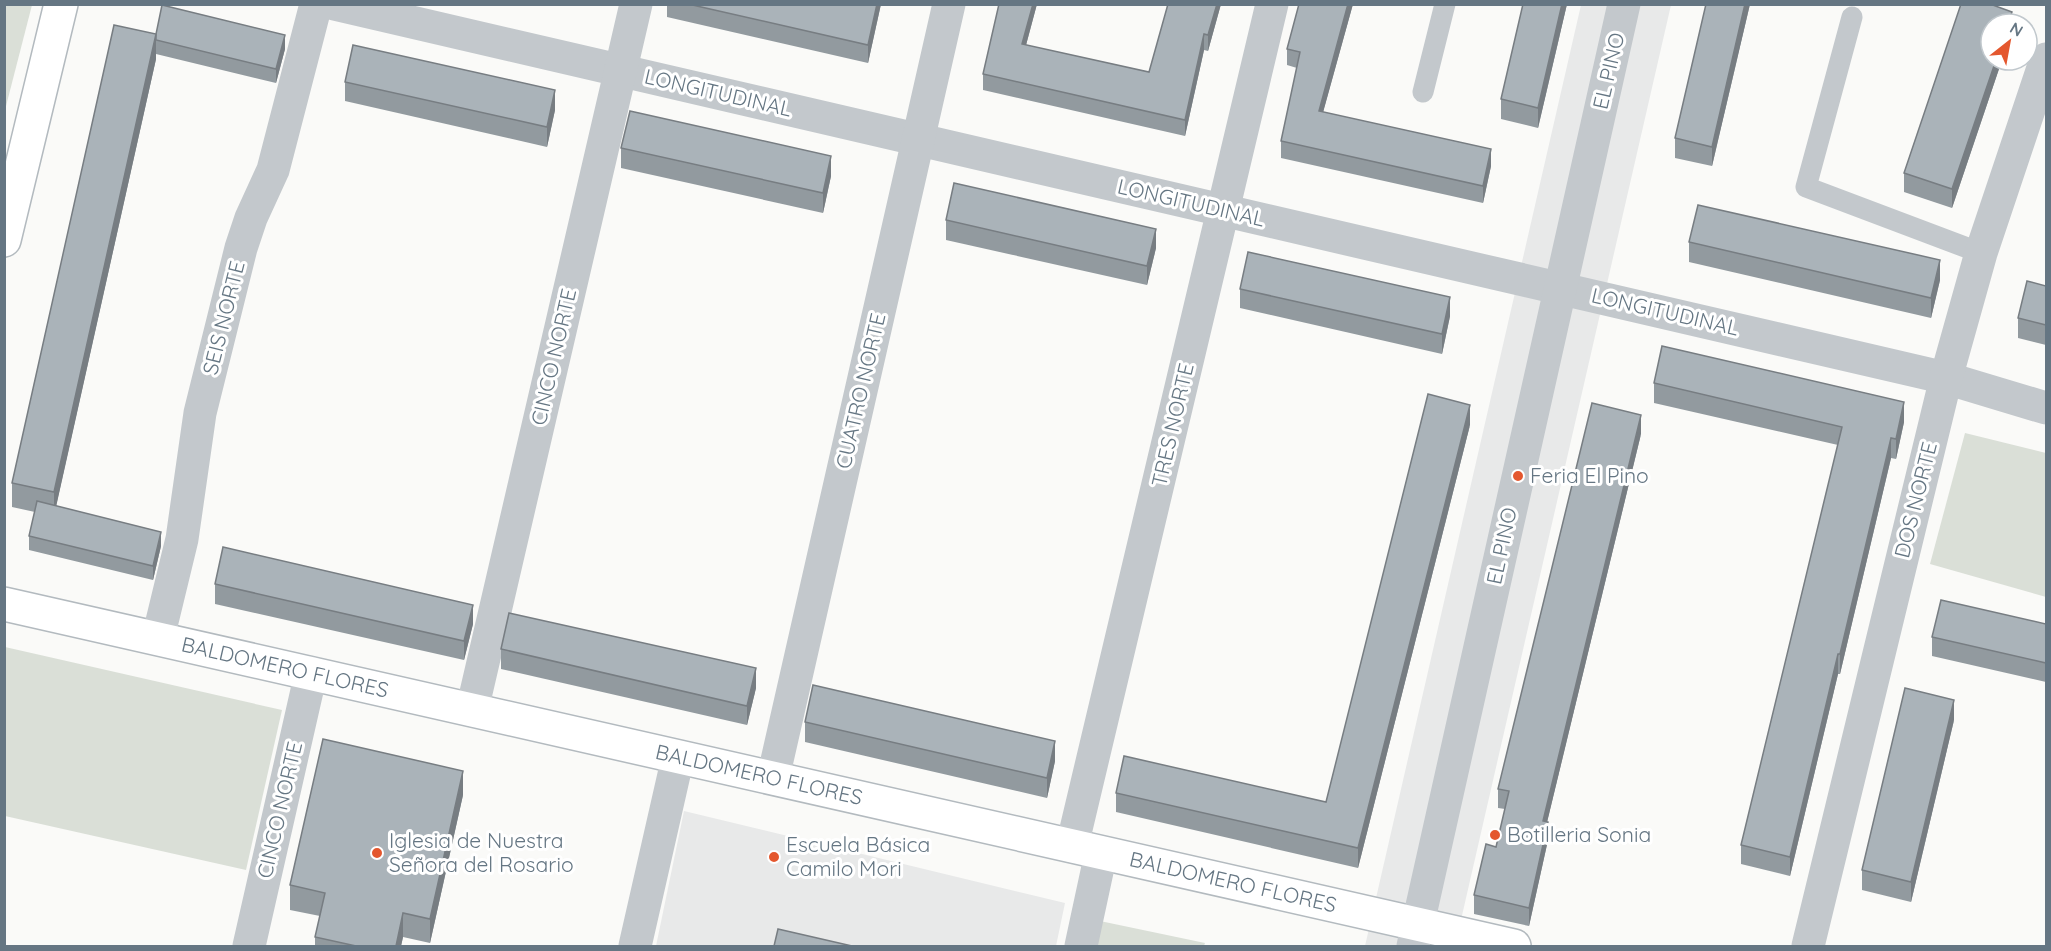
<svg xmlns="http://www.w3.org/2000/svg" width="2051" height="951" viewBox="0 0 2051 951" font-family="Quicksand,sans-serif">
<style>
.built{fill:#e8e9e9}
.green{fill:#dadfd7}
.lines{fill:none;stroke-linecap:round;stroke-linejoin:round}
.secondary-casing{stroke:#b3babf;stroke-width:36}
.lane{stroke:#c3c8cc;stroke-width:21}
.street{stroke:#c3c8cc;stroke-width:33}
.secondary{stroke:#fff;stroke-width:33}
.wall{fill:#929a9f}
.shaded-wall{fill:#777d82}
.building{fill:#aab3b9;stroke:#777d82;stroke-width:1.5}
.poi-dot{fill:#e4572e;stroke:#fff;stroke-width:2}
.labels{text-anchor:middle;stroke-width:6;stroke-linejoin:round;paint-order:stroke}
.street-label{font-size:21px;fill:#657683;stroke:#fff}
.poi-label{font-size:21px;fill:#657683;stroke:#fff;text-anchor:start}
</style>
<rect width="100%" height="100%" fill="#fafaf8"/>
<g class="built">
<polygon points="1581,5 1671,5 1455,946 1365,946"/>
<polygon points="684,811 1065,903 1056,946 656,946"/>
</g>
<g class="green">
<polygon points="5,4 32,5 5,110 4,5"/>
<polygon points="1965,433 2046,453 2046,597 1930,564"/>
<polygon points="5,647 282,710 246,870 5,816"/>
<polygon points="1100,921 1205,943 1204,946 1095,946"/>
</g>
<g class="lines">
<defs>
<g id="secondary">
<polyline points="4,240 61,4"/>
<path id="s1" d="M4,604l1510,342"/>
</g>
</defs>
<use href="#secondary" class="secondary-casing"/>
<g class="lane">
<polyline points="1852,17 1806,187 1981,253"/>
<polyline points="1423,92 1445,4"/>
</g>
<g class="street">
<polyline points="334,4 1946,378 2046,408"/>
<polyline points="158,638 182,539 200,413 241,248 251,218 273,170 316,4"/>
<polyline points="472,710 636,4"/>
<polyline points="773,778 949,4"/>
<polyline points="1072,846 1272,4"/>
<polyline points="249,946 311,673"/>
<polyline points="635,946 678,757"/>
<polyline points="1081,946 1101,853"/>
<polyline points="1413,946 1624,4"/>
<polyline points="1808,946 1946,378 1981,253 2046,59"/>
</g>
<use href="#secondary" class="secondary"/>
</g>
<g class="wall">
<polygon points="667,4 881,4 868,63 667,17"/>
<polygon points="999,4 1037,4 1026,45 1149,72 1168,4 1221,4 1208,51 1204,50 1185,136 983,90 983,74"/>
<polygon points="1299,4 1353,4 1323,112 1491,166 1483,203 1281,158 1281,141 1297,68 1287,65 1287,49"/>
<polygon points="1523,4 1567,4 1538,128 1501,119 1501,99"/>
<polygon points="1750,4 1712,166 1675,158 1675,138"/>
<polygon points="2012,24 1991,60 2002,60 1952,208 1904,192 1904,173"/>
<polygon points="156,34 285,49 276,83 156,54 156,59 56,506 161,546 153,580 29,550 29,536 35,512 12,507 12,483"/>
<polygon points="345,82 555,110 547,147 345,101"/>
<polygon points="621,148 831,176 823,213 621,168"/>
<polygon points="946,220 1156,248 1147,285 946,240"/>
<polygon points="1689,242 1940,280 1931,318 1689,262"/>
<polygon points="2046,286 2046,345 2018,338 2018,318"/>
<polygon points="1240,289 1450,316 1442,354 1240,308"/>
<polygon points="1654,383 1904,422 1896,459 1891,458 1840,674 1838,674 1790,876 1741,864 1741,845 1838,445 1654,403"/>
<polygon points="1470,425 1358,868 1116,812 1116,793 1326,802"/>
<polygon points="1641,434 1547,822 1548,840 1529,926 1474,914 1474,895 1496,847 1505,809 1498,808 1498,789"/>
<polygon points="215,584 473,624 464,660 215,604"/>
<polygon points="2046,624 2046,682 1932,656 1932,637"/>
<polygon points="501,649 756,688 747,725 501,669"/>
<polygon points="1954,720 1911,902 1862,890 1862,870"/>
<polygon points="805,722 1055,761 1047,798 805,742"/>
<polygon points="463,795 430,943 403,937 401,946 315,946 315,937 320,916 290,910 290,885"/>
</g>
<g class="shaded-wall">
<polygon points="877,4 881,4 868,63 868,45"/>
<polygon points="1033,4 1037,4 1022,60 1022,44"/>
<polygon points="1217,4 1221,4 1208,51 1208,35"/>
<polygon points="1348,4 1353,4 1319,127 1319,111"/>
<polygon points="1562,4 1567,4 1538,128 1538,108"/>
<polygon points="1745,4 1750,4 1712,166 1712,147"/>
<polygon points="2012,12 2012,24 2008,24"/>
<polygon points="156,34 156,59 54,516 54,492"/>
<polygon points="1204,34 1204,50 1185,136 1185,120"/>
<polygon points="285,35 285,49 276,83 276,69"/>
<polygon points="1996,60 2002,60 1952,208 1952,189"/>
<polygon points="555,90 555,110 547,147 547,127"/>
<polygon points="1491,149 1491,166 1483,203 1483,186"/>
<polygon points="831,156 831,176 823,213 823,193"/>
<polygon points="1156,229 1156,248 1147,285 1147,266"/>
<polygon points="1940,260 1940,280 1931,318 1931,298"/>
<polygon points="1450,297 1450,316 1442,354 1442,334"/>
<polygon points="1904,402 1904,422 1896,459 1896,439"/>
<polygon points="1470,405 1470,425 1358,868 1358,848"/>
<polygon points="1641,415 1641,434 1543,839 1543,821"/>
<polygon points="1891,438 1891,458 1840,674 1840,654"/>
<polygon points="161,532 161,546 153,580 153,566"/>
<polygon points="473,605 473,624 464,660 464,641"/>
<polygon points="1838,654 1838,674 1790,876 1790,857"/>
<polygon points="756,668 756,688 747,725 747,706"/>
<polygon points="1954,700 1954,720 1911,902 1911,882"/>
<polygon points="1055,741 1055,761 1047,798 1047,778"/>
<polygon points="463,771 463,795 430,943 430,919"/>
<polygon points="1548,822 1548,840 1529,926 1529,908"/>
<polygon points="403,913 403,937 401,946 396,946"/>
</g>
<g class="building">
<polygon points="688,4 877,4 868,45"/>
<polygon points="999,4 1033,4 1022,44 1149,72 1168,4 1217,4 1208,35 1204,34 1185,120 983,74"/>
<polygon points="1299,4 1348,4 1319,111 1491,149 1483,186 1281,141 1300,52 1287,49"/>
<polygon points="1523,4 1562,4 1538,108 1501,99"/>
<polygon points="1706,4 1745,4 1712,147 1675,138"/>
<polygon points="1961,4 1990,4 2012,12 2008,24 1991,24 1991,60 1996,60 1952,189 1904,173"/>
<polygon points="162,5 285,35 276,69 156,40 156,34"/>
<polygon points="114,25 156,34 54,492 12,483"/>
<polygon points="353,45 555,90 547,127 345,82"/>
<polygon points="630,111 831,156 823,193 621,148"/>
<polygon points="954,183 1156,229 1147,266 946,220"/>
<polygon points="1698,205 1940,260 1931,298 1689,242"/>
<polygon points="1248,252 1450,297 1442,334 1240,289"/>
<polygon points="2027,281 2046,286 2046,325 2018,318"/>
<polygon points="1662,346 1904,402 1896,439 1891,438 1840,654 1838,654 1790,857 1741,845 1842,427 1654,383"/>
<polygon points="1428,394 1470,405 1358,848 1116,793 1124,756 1326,802"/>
<polygon points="1592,403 1641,415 1543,821 1548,822 1529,908 1474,895 1486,844 1496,847 1509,791 1498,789"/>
<polygon points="37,501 161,532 153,566 29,536"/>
<polygon points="223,547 473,605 464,641 215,584"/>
<polygon points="1941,600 2046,624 2046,663 1932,637"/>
<polygon points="509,613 756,668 747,706 501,649"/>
<polygon points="813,685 1055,741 1047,778 805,722"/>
<polygon points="1905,688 1954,700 1911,882 1862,870"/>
<polygon points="323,739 463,771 430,919 403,913 396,946 356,946 315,937 325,893 290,885"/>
<polygon points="778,929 852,946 774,946"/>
</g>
<g class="poi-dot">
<circle cx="1518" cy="476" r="6"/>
<circle cx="1495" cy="835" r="6"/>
<circle cx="377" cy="853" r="6"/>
<circle cx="774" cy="857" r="6"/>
</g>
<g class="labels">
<g class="street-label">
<text transform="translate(1609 71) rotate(-77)" y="7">EL PINO</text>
<text transform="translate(718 93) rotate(13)" y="7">LONGITUDINAL</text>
<text transform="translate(1191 203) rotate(13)" y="7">LONGITUDINAL</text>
<text transform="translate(1665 312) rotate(13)" y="7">LONGITUDINAL</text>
<text transform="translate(224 318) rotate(-76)" y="7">SEIS NORTE</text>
<text transform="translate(554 357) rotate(-77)" y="7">CINCO NORTE</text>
<text transform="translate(861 391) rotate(-77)" y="7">CUATRO NORTE</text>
<text transform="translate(1173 425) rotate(-77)" y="7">TRES NORTE</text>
<text transform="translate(1916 500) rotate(-76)" y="7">DOS NORTE</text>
<text transform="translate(1502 546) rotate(-78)" y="7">EL PINO</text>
<text dy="7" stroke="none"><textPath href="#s1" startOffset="288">BALDOMERO FLORES</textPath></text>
<text dy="7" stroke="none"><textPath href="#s1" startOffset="774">BALDOMERO FLORES</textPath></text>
<text transform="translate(280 810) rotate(-77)" y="7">CINCO NORTE</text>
<text dy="7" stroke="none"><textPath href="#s1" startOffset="1260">BALDOMERO FLORES</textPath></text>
</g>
<g class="poi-label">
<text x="1530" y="483">Feria El Pino</text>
<text x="1507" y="842">Botilleria Sonia</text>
<text x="389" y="848">Iglesia de Nuestra<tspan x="389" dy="24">Señora del Rosario</tspan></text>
<text x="786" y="852">Escuela Básica<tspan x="786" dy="24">Camilo Mori</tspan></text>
</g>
</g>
<rect width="2051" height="951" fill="none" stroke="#657683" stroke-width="12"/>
<g transform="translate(2009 42) rotate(31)"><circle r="28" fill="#ffffff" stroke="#c1c8cd" stroke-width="1.5"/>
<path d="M0-4.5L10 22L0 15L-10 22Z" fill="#e4572e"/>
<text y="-9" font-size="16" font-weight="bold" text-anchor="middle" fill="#657683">N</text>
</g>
</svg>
